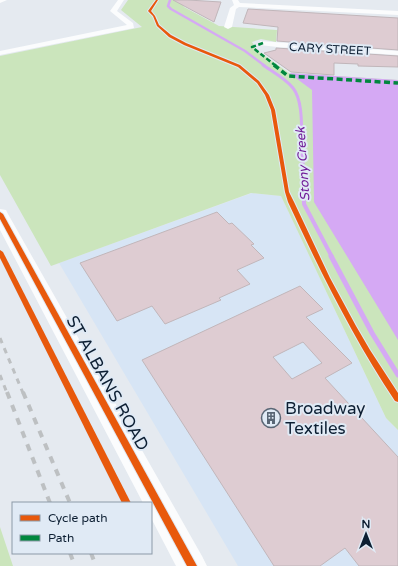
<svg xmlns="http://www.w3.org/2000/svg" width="398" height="566" viewBox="0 0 398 566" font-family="'Varela Round',sans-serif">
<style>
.built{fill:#d7e5f5}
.green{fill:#cbe5bc}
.water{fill:#d5a9f4}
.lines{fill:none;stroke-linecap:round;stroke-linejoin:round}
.stream-far3{stroke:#d5a9f4;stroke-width:2.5}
.stream-far2{stroke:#d5a9f4;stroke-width:3}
.stream-far1{stroke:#d5a9f4;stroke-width:4}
.stream{stroke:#d5a9f4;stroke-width:5}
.building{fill:#deccd2;stroke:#c1b6ba;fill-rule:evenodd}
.minor{fill:#fbfcfd;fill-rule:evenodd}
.secondary{fill:#fbfcfd;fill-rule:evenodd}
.rail-far1{stroke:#bdc0c2;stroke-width:3;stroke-dasharray:5.5 5.5;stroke-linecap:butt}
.rail{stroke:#bdc0c2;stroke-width:4;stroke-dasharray:7 7;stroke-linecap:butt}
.quiet-far1{stroke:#00873e;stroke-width:2.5;stroke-dasharray:5 2.5;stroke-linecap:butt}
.quiet{stroke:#00873e;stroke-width:3.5;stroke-dasharray:6 3.5;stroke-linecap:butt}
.cycleway-casing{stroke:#e0eaf5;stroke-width:2}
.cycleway{fill:#e8590c;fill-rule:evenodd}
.labels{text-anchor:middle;stroke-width:4;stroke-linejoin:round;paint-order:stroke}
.far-street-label{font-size:12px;fill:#0d1f33;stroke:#e0eaf5}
.far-water-label{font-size:13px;font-style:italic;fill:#711d99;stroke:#e0eaf5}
.near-street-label{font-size:17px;fill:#0d1f33;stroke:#e0eaf5}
.near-poi-label{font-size:17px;fill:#0d1f33;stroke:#e0eaf5;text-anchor:start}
</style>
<rect width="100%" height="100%" fill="#e5eaf0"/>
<polygon class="built" points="252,193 281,196 386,418 398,430 398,566 238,566 59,263"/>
<g class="green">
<polygon points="128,0 180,0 184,7 219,26 277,30 276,42 261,39 252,42 254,45 251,46 289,73 398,80 398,430 386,418 281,196 251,193 51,266 0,175 0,56 142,27 121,10"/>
<polygon points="0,527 13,566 0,566"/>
</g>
<polygon class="water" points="289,73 398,80 398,340 314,202 312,90"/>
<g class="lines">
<polyline class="stream-far3" points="170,0 168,6 171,9 245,51 265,66"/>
<path class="stream-far2" d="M263,65c10,7 23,14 30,23 11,14 8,44 9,62"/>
<polyline class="stream-far1" points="302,149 304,204 332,257"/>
<polyline class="stream" points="331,256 372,333 398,375"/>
</g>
<g class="building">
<polygon points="173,0 188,0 221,2 214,22"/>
<polygon points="248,9 398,18 398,50 277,41 278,27 243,23"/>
<polygon points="276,48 398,56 398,67 358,66 358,64 334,63 334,75 291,72 264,53 276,50"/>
<polygon points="217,212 229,224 232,223 254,244 251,245 264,258 237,270 250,284 219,298 221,300 165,324 152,306 117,321 80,263"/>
<path d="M300,286l23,23 -17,8 46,46 -27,15 73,79v109h-39l-14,-18 -25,18h-46l-132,-206zM303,342l19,21 -30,16 -19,-22z"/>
</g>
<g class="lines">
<g class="minor">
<polygon points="0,0 7,0 0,3"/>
<polygon points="118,0 124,0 117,11 133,23 134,28 0,55 0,51 127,25 110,11"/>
<polygon points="232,0 238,0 240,3 398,11 398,15 239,7 236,9 232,27 228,29 224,27 230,8 234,5"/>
<polygon points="260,41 398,51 398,55 277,47 260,45"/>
</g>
<polygon class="secondary" points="0,209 6,210 8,214 202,556 207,566 176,566 151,518 151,503 143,503 0,230"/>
<g class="rail-far1">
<polyline points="0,338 23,393"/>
<polyline points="0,375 7,393"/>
</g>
<g class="rail">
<polyline points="7,392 50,503"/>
<polyline points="23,392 70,503"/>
<polyline points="70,553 75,566"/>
<polyline points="91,553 96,566"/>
</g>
<polyline class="quiet-far1" points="263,43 252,47 276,66"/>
<polyline class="quiet" points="274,65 288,76 398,83"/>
<defs>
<g id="cycleway">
<path d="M156,0h2l-7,11 4,5 4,9 12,10 15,8 54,22 19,16 10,14 6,15 14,82 5,10 36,76 26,48 14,24 28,43v9l-3,-1c-42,-63 -75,-130 -107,-199l-3,-10 -14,-82 -6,-15 -8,-12 -19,-16 -54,-22 -15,-8 -12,-11 -4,-10 -5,-5z"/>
<polygon points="0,212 3,214 197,566 187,566 0,219"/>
<polygon points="0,250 3,252 131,503 122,503 0,258"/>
</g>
</defs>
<use href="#cycleway" class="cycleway-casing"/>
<use href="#cycleway" class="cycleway"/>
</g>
<defs>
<symbol id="building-ring" viewBox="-11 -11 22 22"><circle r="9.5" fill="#e0eaf5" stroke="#596675" stroke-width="1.5"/><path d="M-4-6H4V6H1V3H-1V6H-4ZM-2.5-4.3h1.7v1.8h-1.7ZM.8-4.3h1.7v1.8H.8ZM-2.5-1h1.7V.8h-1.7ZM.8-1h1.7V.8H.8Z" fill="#596675"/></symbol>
</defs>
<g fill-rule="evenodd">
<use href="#building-ring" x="260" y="407" width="22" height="22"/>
</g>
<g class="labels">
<g class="far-street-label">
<text transform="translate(330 49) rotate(3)" y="4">CARY STREET</text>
</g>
<g class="far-water-label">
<text transform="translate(302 164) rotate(-94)" y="5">Stony Creek</text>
</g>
<g class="near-street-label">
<text transform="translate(108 383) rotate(61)" y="6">ST ALBANS ROAD</text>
</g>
<g class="near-poi-label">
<text x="285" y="414">Broadway<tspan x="285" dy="20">Textiles</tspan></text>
</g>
</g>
<rect x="12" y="502" width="140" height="52" fill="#e0eaf5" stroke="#8c99a7"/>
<rect x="20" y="515" width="20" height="6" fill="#e8590c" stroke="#8c99a7"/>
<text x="48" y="522" font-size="12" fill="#0d1f33">Cycle path</text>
<rect x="20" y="535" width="20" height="6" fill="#00873e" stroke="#8c99a7"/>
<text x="48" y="542" font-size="12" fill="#0d1f33">Path</text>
<g transform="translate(366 534)" stroke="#e0eaf5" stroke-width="3" paint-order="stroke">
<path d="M0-3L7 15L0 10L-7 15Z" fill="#0d1f33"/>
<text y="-6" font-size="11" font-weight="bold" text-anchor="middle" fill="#0d1f33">N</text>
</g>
</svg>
